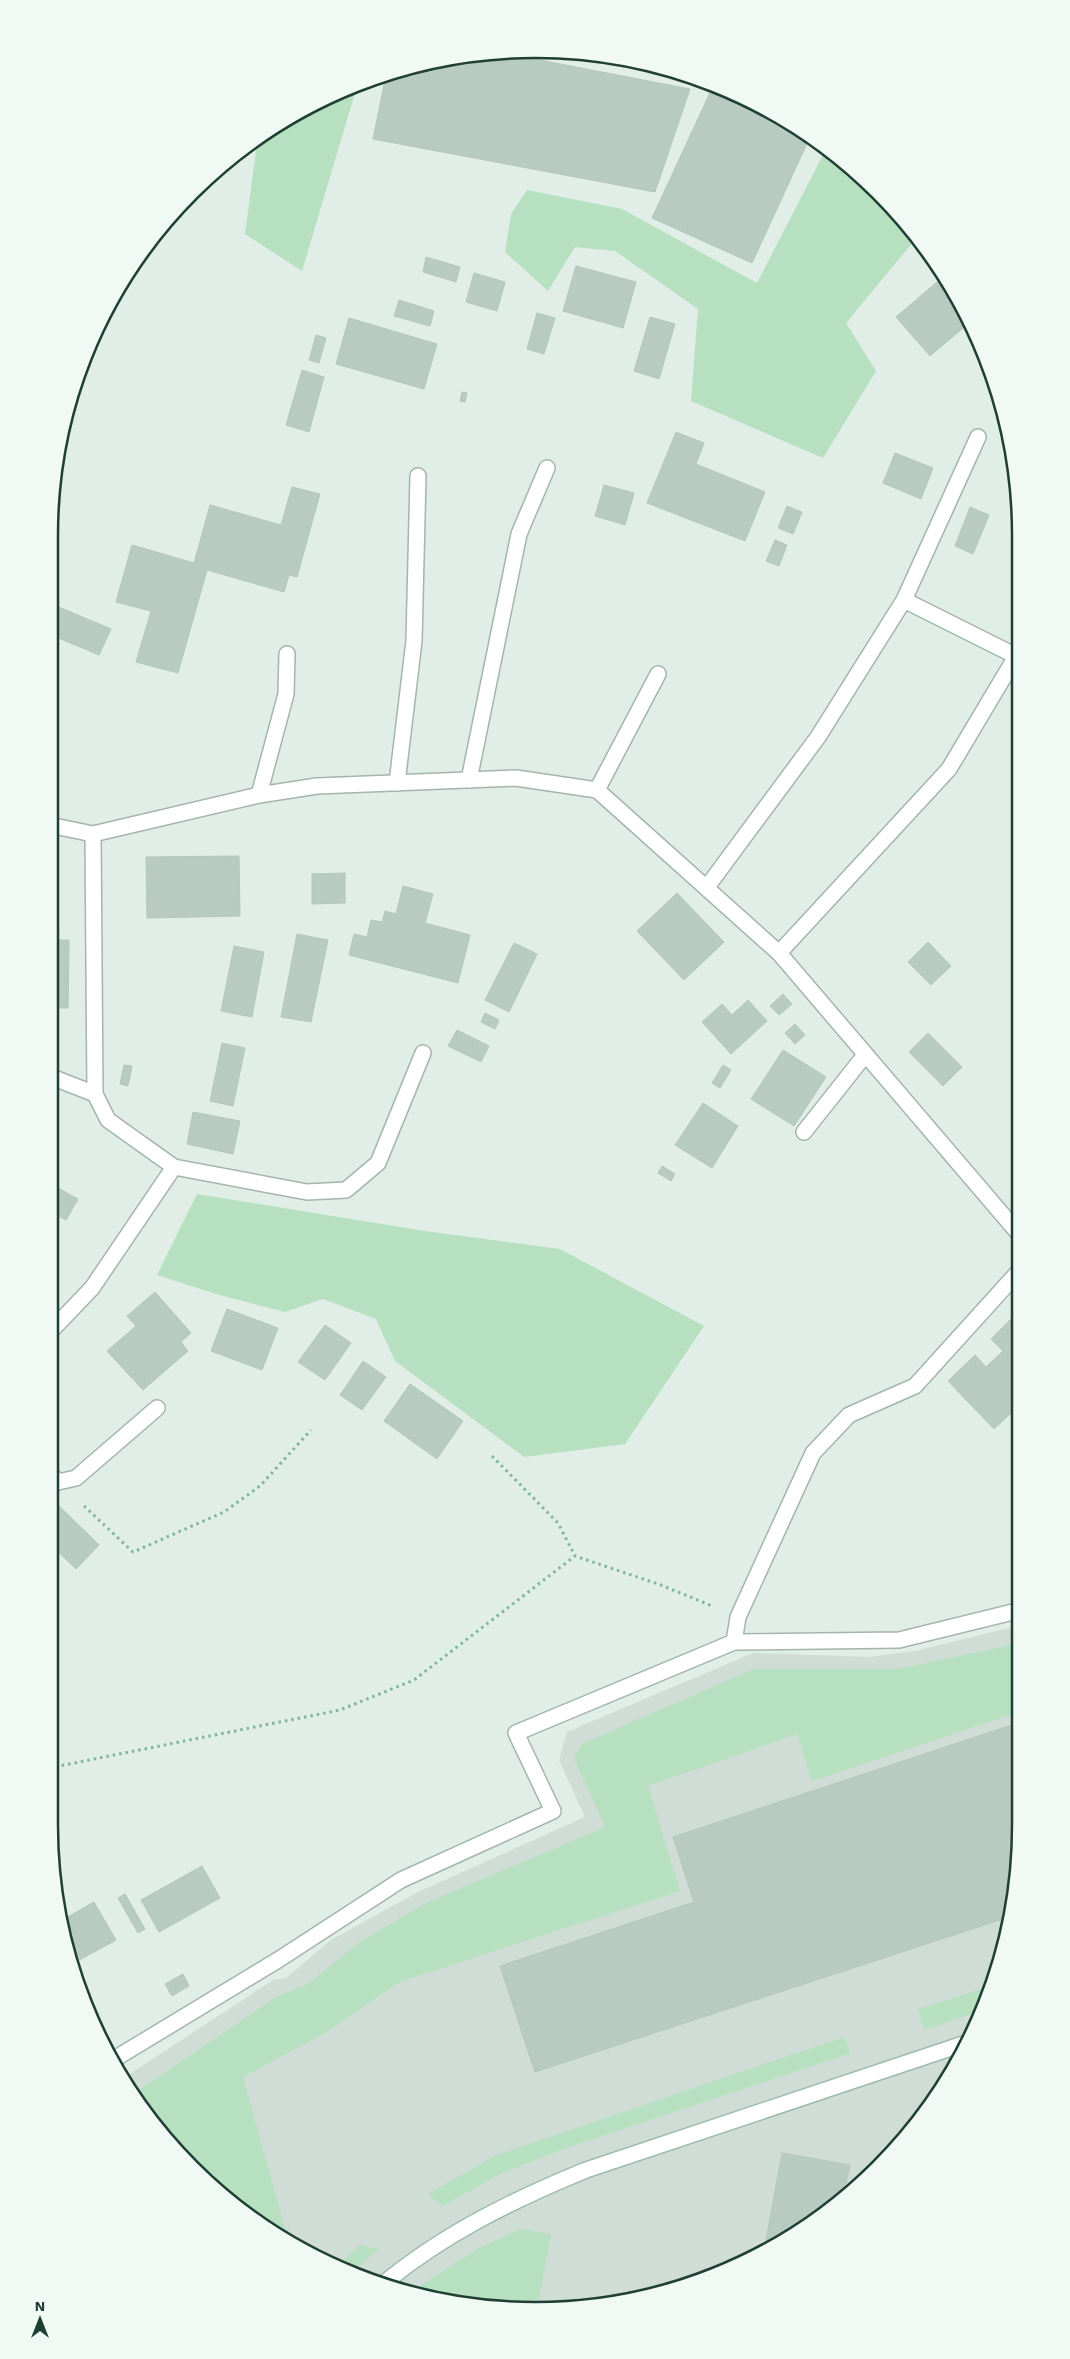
<svg xmlns="http://www.w3.org/2000/svg" width="1070" height="2359" viewBox="0 0 1070 2359" font-family="'Work Sans',sans-serif">
<style>
.built{fill:#cfddd6}
.green{fill:#b7e0c0}
.building{fill:#b8cbc2;stroke:#b2c7bd}
.lines{fill:none;stroke-linecap:round;stroke-linejoin:round}
.lane-casing{stroke:#a3b5ae;stroke-width:18}
.street-casing{stroke:#a3b5ae;stroke-width:18}
.secondary-casing{stroke:#9ebaae;stroke-width:18}
.path{stroke:#7eb4a0;stroke-width:3;stroke-dasharray:2.5 4;stroke-linecap:butt}
.lane{stroke:#fff;stroke-width:15}
.street{stroke:#fff;stroke-width:15}
.secondary{stroke:#fff;stroke-width:15}
.rim{fill:none;stroke:#1f3f35;stroke-width:2.5}
</style>
<rect width="100%" height="100%" fill="#e1ede7"/>
<polygon class="built" points="1021,1625 1021,1824 1012,1919 984,2010 939,2094 900,2145 831,2210 778,2245 692,2284 630,2301 535,2310 440,2301 378,2284 292,2245 239,2210 169,2144 122,2079 273,1980 286,1978 331,1940 418,1892 585,1817 559,1760 567,1732 753,1653 869,1657 915,1651"/>
<g class="green">
<polygon points="358,83 302,271 245,234 258,136 349,86"/>
<polygon points="827,147 918,236 846,323 876,371 823,458 691,401 698,309 615,251 575,247 548,291 505,252 511,214 527,190 622,209 757,283"/>
<polygon points="197,1194 425,1231 560,1249 704,1326 625,1444 524,1457 395,1361 376,1319 323,1299 285,1312 216,1294 157,1275"/>
<polygon points="1021,1643 1021,1711 812,1781 797,1734 648,1786 680,1891 399,1982 325,2033 243,2077 289,2243 239,2210 169,2144 133,2094 276,1997 308,1984 358,1943 426,1903 605,1827 574,1758 582,1744 753,1669 897,1669"/>
<polygon points="992,1986 984,2010 924,2030 918,2009"/>
<polygon points="844,2037 851,2053 569,2147 500,2174 443,2206 428,2194 496,2155"/>
<polygon points="520,2229 551,2234 537,2310 440,2301 409,2293 477,2249"/>
<polygon points="359,2245 379,2249 352,2272 338,2266"/>
</g>
<g class="building">
<polygon points="544,50 630,58 644,62 642,67"/>
<polygon points="498,52 690,89 655,192 373,139 386,75 440,58"/>
<polygon points="714,84 810,137 752,263 652,218"/>
<polygon points="426,257 460,267 456,282 423,272"/>
<polygon points="576,266 636,282 623,328 563,311"/>
<polygon points="474,273 505,282 497,311 466,302"/>
<polygon points="937,282 962,311 969,323 930,356 896,317"/>
<polygon points="399,300 434,311 430,326 394,316"/>
<polygon points="537,313 555,318 544,354 527,349"/>
<polygon points="650,317 675,324 659,379 634,371"/>
<polygon points="349,318 437,344 424,389 336,364"/>
<polygon points="316,335 326,338 319,363 309,360"/>
<polygon points="302,370 324,377 309,432 286,425"/>
<polygon points="462,392 467,393 465,402 460,401"/>
<polygon points="676,432 704,443 696,464 765,492 745,541 647,503"/>
<polygon points="895,453 933,468 921,499 883,483"/>
<polygon points="604,485 634,493 625,525 595,516"/>
<polygon points="292,487 320,494 297,577 289,575 284,592 207,570 178,673 136,662 151,611 116,602 132,545 194,563 210,505 281,525"/>
<polygon points="787,506 802,512 793,534 778,528"/>
<polygon points="970,507 989,515 973,554 955,546"/>
<polygon points="775,540 787,545 779,566 766,561"/>
<polygon points="59,607 111,629 99,655 49,634"/>
<polygon points="239,856 240,916 147,918 146,857"/>
<polygon points="345,873 345,903 312,904 312,874"/>
<polygon points="403,886 433,894 425,923 470,935 458,983 349,955 354,934 367,937 371,920 382,922 385,911 396,914"/>
<polygon points="677,893 724,942 684,980 637,931"/>
<polygon points="49,929 59,929 58,940 69,940 68,1008 49,1008"/>
<polygon points="297,934 328,940 311,1022 281,1017"/>
<polygon points="928,942 951,966 931,985 908,962"/>
<polygon points="514,943 537,954 509,1012 485,1000"/>
<polygon points="234,946 264,952 252,1017 221,1011"/>
<polygon points="783,994 792,1004 779,1015 770,1006"/>
<polygon points="748,1000 767,1021 731,1054 702,1022 722,1004 732,1015"/>
<polygon points="485,1013 499,1020 495,1029 481,1022"/>
<polygon points="795,1024 805,1035 795,1044 785,1033"/>
<polygon points="457,1030 489,1046 481,1062 448,1046"/>
<polygon points="928,1033 962,1067 943,1086 909,1052"/>
<polygon points="222,1043 245,1048 233,1106 210,1101"/>
<polygon points="783,1050 826,1077 794,1126 751,1099"/>
<polygon points="124,1065 132,1066 128,1086 120,1084"/>
<polygon points="723,1065 731,1070 720,1088 712,1083"/>
<polygon points="703,1103 738,1126 712,1168 675,1145"/>
<polygon points="193,1112 240,1121 233,1154 187,1144"/>
<polygon points="662,1166 675,1174 671,1181 658,1173"/>
<polygon points="49,1183 78,1199 66,1220 49,1211"/>
<polygon points="155,1292 191,1333 181,1342 188,1351 143,1390 107,1351 136,1326 127,1316"/>
<polygon points="227,1309 278,1328 262,1370 211,1351"/>
<polygon points="1017,1313 1020,1315 1020,1405 994,1429 948,1381 975,1355 986,1367 1003,1351 991,1339"/>
<polygon points="325,1325 351,1343 325,1380 298,1362"/>
<polygon points="363,1361 386,1377 362,1410 340,1395"/>
<polygon points="410,1384 463,1421 437,1459 384,1421"/>
<polygon points="49,1496 99,1545 76,1569 49,1543"/>
<polygon points="1021,1722 1021,1824 1012,1916 535,2072 500,1966 694,1902 673,1837"/>
<polygon points="202,1866 220,1898 159,1932 141,1900"/>
<polygon points="125,1894 145,1929 138,1933 118,1898"/>
<polygon points="94,1902 116,1940 70,1965 59,1922"/>
<polygon points="183,1974 189,1986 172,1996 165,1984"/>
<polygon points="782,2153 850,2165 843,2198 831,2210 778,2245 764,2251"/>
</g>
<g class="lines">
<defs>
<g id="lane">
<polyline points="904,600 1016,656"/>
<polyline points="469,780 519,534 547,468"/>
<polyline points="397,783 414,641 418,476"/>
<polyline points="597,790 658,674"/>
<polyline points="259,795 286,694 287,654"/>
<polyline points="707,887 818,737 904,600 978,437"/>
<polyline points="49,1076 95,1094"/>
<polyline points="804,1132 865,1055"/>
<polyline points="174,1167 307,1192 346,1190 378,1163 423,1053"/>
<polyline points="49,1472 58,1482 76,1478 157,1408"/>
</g>
<g id="street">
<polyline points="49,825 93,834 259,795 317,786 516,778 597,790 779,953 1019,1234"/>
<polyline points="779,953 949,769 1018,653"/>
<polyline points="49,1333 92,1288 174,1167 108,1120 95,1094 93,834"/>
<polyline points="734,1642 738,1617 813,1453 849,1415 915,1386 1020,1270"/>
<polyline points="111,2061 278,1960 401,1880 553,1811 516,1733 734,1642 899,1640 1021,1610"/>
</g>
<path id="secondary" d="M382,2285c61,-51 131,-85 204,-115l380,-127"/>
</defs>
<use href="#lane" class="lane-casing"/>
<use href="#street" class="street-casing"/>
<use href="#secondary" class="secondary-casing"/>
<g class="path">
<polyline points="492,1456 558,1523 575,1556"/>
<polyline points="84,1506 133,1552 224,1512 260,1486 311,1430"/>
<polyline points="49,1768 340,1710 414,1680 575,1556 661,1585 712,1606"/>
</g>
<use href="#lane" class="lane"/>
<use href="#street" class="street"/>
<use href="#secondary" class="secondary"/>
</g>
<path d="M0 0H1070V2359H0ZM535 58H535A477 477 0 0 1 1012 535V1825A477 477 0 0 1 535 2302H535A477 477 0 0 1 58 1825V535A477 477 0 0 1 535 58Z" fill="#f1f9f5" fill-rule="evenodd"/>
<path class="rim" d="M535 58H535A477 477 0 0 1 1012 535V1825A477 477 0 0 1 535 2302H535A477 477 0 0 1 58 1825V535A477 477 0 0 1 535 58Z"/>
<g transform="translate(40 2319)" stroke="#f1f9f5" stroke-width="4" paint-order="stroke">
<path d="M0-4L9 19L0 12L-9 19Z" fill="#1f3f35"/>
<text y="-8" font-size="14" font-weight="bold" text-anchor="middle" fill="#1f3f35">N</text>
</g>
</svg>
